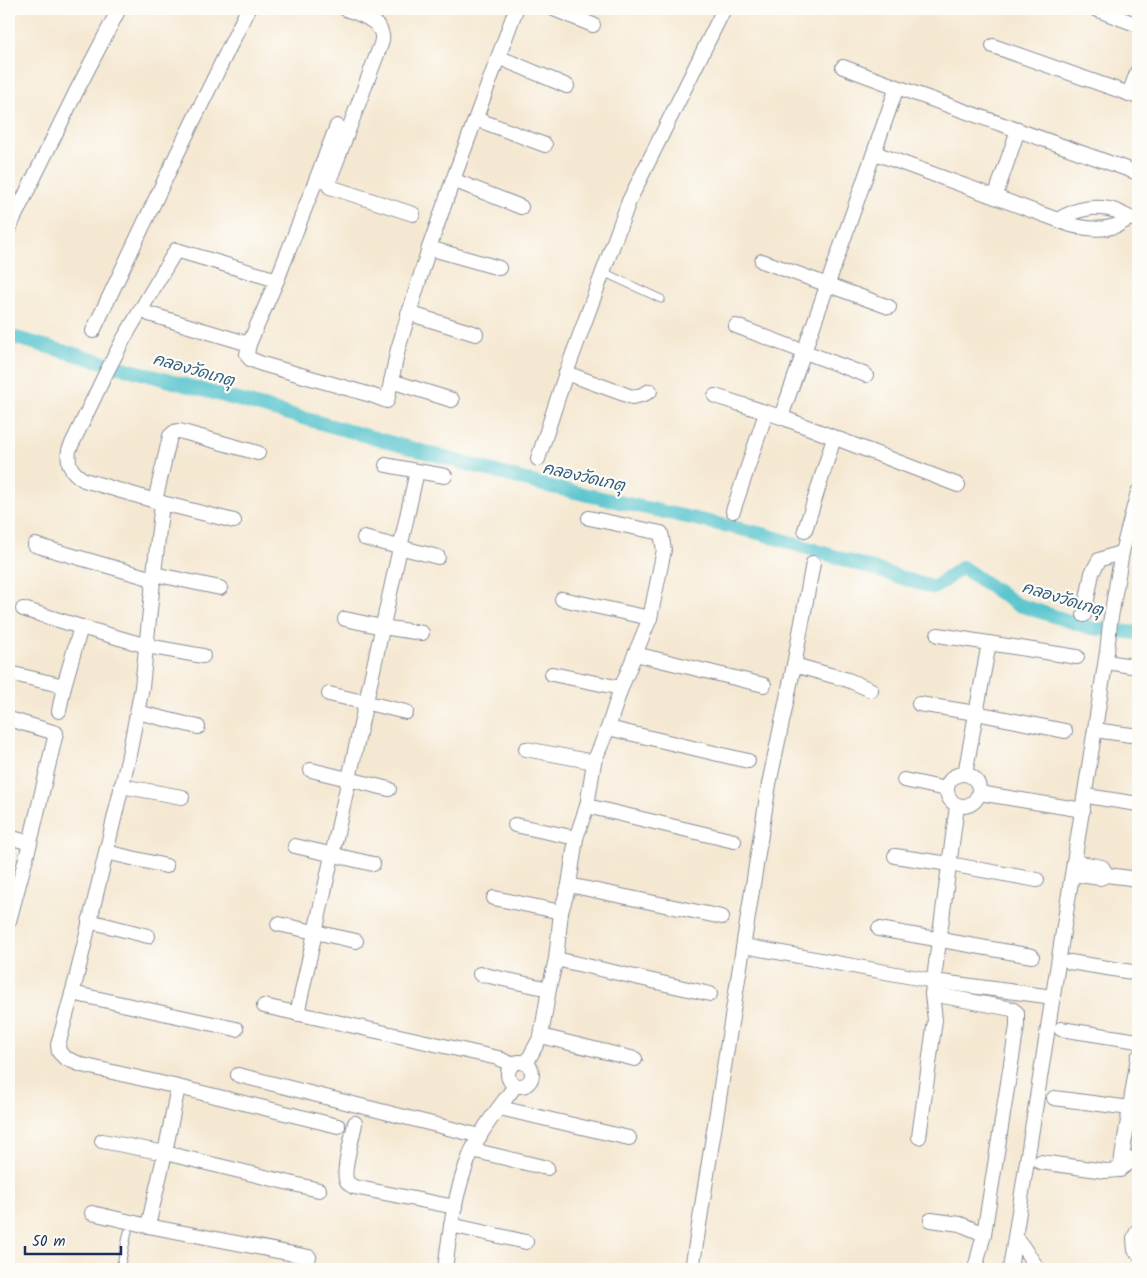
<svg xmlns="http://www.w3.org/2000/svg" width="1147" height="1278" viewBox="0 0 1147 1278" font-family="Kalam,'Playpen Sans Thai',sans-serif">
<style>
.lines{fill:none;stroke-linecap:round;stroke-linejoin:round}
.canal{stroke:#58c5ce;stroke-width:14}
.service-casing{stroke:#888c98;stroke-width:9}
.minor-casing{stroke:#888c98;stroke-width:16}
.service{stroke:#fff;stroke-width:7}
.minor{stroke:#fff;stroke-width:14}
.labels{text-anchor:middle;stroke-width:4.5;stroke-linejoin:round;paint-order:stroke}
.water-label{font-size:16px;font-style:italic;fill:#2d5c80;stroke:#fdfcf7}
</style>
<rect width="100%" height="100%" fill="#fdfcf7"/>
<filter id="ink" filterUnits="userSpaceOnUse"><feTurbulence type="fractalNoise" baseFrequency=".02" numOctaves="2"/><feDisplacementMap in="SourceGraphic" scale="10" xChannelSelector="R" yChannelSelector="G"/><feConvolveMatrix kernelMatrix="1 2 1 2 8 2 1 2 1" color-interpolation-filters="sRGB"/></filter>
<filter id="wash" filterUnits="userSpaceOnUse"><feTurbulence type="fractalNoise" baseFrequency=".0096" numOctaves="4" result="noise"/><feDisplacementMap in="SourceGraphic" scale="20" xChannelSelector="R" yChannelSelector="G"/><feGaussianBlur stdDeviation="1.12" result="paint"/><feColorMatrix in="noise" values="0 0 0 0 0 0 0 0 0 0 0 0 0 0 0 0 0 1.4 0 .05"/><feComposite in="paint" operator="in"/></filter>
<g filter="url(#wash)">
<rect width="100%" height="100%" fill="#f5e8d2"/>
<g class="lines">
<polyline class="canal" points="9,336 543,485 763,534 934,588 962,567 1016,604 1091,628 1138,633"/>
</g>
</g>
<g filter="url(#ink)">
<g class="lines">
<defs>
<g id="service">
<polyline points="603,272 661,299"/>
<polyline points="120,1269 128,1232"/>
</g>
<g id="minor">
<path d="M346,9c12,5 35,11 36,27 1,3 -1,6 -1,8l-53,140 2,3 83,27"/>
<polyline points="554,9 593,25"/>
<polyline points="1095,9 1138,25"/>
<polyline points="993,46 1138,97"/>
<polyline points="498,57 567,86"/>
<polyline points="843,67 897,87 1138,173"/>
<polyline points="1129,94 1138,70"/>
<polyline points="476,119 545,145"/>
<polyline points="337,126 277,280 249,344 247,354 250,359 262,364 371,395 387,401 398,349 429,248 453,180 516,9"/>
<polyline points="875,153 1058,220"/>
<polyline points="453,180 521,207"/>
<polyline points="995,197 1018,130"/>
<path d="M1128,219c-3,2 -7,4 -10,6 -17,7 -44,3 -60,-5 17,-11 39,-16 58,-9 10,4 10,7 22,9"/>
<polyline points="9,228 76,92 119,9"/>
<polyline points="429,248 499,268"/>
<polyline points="762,261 889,307"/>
<path d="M277,280l-101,-30 -53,90 -19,37 -35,73c-2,15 2,22 15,30l78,23 -10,88 -10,96 -14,73 -52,219 -18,66 1,7 6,6 17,7 96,22 160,39"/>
<polyline points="408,313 476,334"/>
<polyline points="149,314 249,344"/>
<polyline points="736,326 866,375"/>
<polyline points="93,331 179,150 248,9"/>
<polyline points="566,373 632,397 642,395 650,391"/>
<polyline points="391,381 452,400"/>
<polyline points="715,396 781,417 958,485"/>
<polyline points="781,417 897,87"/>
<polyline points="538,459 566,373 629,201 724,9"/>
<polyline points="386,465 417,471"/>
<path d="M155,501l15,-65c5,-5 7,-6 13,-4l75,21"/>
<polyline points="162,503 234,521"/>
<polyline points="733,511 766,413"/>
<polyline points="589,518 661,533 664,550 650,618 621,688 608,728 594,762 587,806 576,838 569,885 722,917"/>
<polyline points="805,530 834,438"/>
<polyline points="364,538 438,557"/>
<polyline points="35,545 153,579"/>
<polyline points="154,574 220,588"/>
<polyline points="562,599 650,618"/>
<polyline points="23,609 81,627"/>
<polyline points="1084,615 1092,573 1099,560 1122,552"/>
<polyline points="345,619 382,627 422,633"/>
<polyline points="938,635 1077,657"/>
<polyline points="635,654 764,685"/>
<polyline points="1113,663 1138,667"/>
<polyline points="794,665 848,680 871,690"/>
<polyline points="9,673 64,686"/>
<polyline points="552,674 621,688"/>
<polyline points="329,694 406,712"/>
<polyline points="919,704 976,713 1065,731"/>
<polyline points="59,711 64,686 81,627 147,646 203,656"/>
<polyline points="137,712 198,727"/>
<polyline points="9,719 56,733 30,843 9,921"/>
<polyline points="608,728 748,761"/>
<polyline points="1102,731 1138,736"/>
<polyline points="526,749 594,762"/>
<polyline points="311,770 389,789"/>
<circle cx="963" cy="790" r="16"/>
<polyline points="965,774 989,643"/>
<polyline points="904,780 946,789"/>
<polyline points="121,786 182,797"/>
<polyline points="979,793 1083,810"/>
<polyline points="1093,797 1138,804"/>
<polyline points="587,806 734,841"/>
<polyline points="515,825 576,838"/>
<polyline points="9,837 30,843"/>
<polyline points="295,846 373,864"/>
<polyline points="106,852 166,866"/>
<polyline points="895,856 949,864 1037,880"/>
<polyline points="1075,862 1102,867 1107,875"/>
<polyline points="1073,874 1100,878 1107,875 1138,879"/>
<polyline points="494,898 561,912"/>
<polyline points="89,921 148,936"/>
<polyline points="278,924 356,941"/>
<polyline points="879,929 1032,956"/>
<polyline points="744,946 934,981 1053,997"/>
<polyline points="556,959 710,994"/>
<polyline points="1070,962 1138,973"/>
<polyline points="935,971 957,806"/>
<polyline points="480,974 549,989"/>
<polyline points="72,993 236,1029"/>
<polyline points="932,994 1012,1009 1017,1013 1017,1026 984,1234 975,1269"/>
<polyline points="264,1006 498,1058 512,1065"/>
<polyline points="297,1014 417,471 445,476"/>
<polyline points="1061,1029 1138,1041"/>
<polyline points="541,1036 635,1059"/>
<circle cx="520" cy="1074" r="12"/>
<polyline points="526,1064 541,1036 549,989 556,959 561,912 569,885"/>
<polyline points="238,1075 480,1136"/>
<polyline points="1054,1098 1130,1108"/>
<polyline points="500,1108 629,1138"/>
<path d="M355,1123c-2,13 -12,44 -9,56 1,4 4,6 8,8l101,20"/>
<polyline points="919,1137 935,1020 932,994 933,986"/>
<polyline points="102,1141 165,1153 319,1190"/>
<polyline points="472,1150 547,1168"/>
<path d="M1040,1162l65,9c17,0 20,-5 33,-16"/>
<polyline points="1120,1170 1138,1057"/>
<polyline points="92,1213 148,1226 165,1153 178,1087"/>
<polyline points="931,1220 960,1224 984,1234"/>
<polyline points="451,1225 526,1242"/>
<polyline points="148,1226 309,1257"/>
<polyline points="1138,1230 1134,1238 1135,1250 1138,1253"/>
<polyline points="1016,1237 1038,1269"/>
<path d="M445,1269c5,-39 10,-79 26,-116 10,-24 29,-46 44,-67"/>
<polyline points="692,1269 769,784 794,665 813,563"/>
<polyline points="1010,1269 1107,652 1110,623 1122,552 1138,492"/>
</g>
</defs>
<use href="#service" class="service-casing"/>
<use href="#minor" class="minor-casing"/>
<use href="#service" class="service"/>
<use href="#minor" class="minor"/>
</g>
</g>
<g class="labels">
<g class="water-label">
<text transform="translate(194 369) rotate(16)" y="6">คลองวัดเกตุ</text>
<text transform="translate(584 476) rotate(13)" y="6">คลองวัดเกตุ</text>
<text transform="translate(1063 598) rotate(17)" y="6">คลองวัดเกตุ</text>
</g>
</g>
<rect width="1147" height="1278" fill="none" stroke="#fdfcf7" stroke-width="30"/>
<path d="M25 1246v8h96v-8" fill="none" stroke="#1b2f5e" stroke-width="2.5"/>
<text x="32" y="1246" font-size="15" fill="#1b2f5e" stroke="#fdfcf7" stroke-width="4" paint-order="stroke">50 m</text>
</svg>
